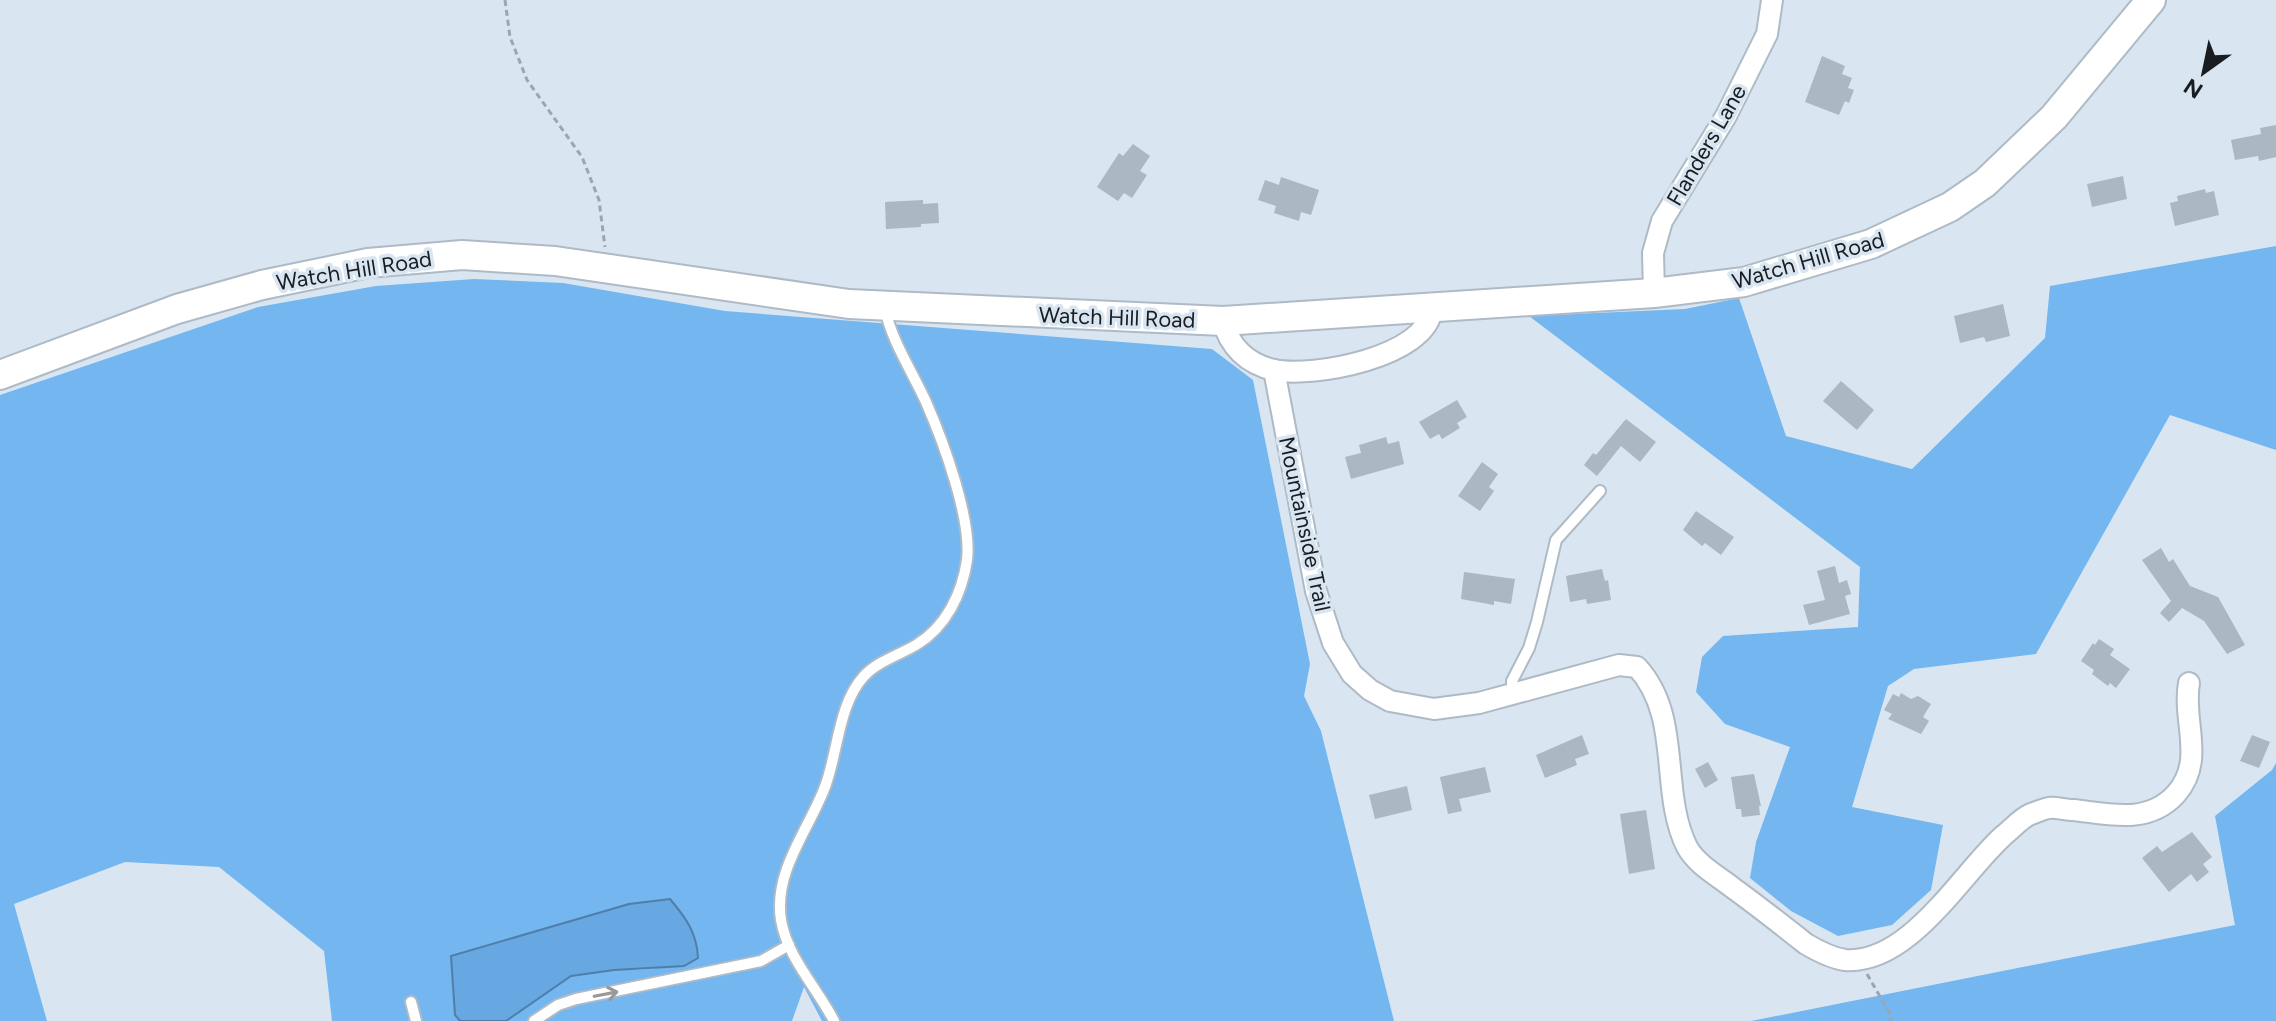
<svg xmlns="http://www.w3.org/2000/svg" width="2276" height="1021" viewBox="0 0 2276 1021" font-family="Figtree,sans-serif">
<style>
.forest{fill:#74b6f0}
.water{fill:#67a8e3;stroke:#507ea9;stroke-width:2}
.building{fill:#abb7c2}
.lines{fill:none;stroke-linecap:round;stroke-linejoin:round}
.lane-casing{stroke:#aebac5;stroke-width:14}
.street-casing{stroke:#aebac5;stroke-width:24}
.secondary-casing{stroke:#aebac5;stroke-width:32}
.path{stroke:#9ca6af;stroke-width:3;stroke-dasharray:6 4;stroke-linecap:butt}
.lane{stroke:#fff;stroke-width:10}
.street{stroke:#fff;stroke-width:20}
.secondary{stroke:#fff;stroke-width:28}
.oneway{stroke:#98999b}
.labels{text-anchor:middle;stroke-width:7;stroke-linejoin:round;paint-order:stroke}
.street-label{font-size:22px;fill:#191d21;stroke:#d9e6f1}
</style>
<rect width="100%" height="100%" fill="#d9e6f1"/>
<g class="forest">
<polygon points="2276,246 2276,450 2170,415 2036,654 1914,669 1888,686 1852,807 1943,825 1931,890 1892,925 1838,936 1791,911 1750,878 1756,842 1790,747 1725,724 1696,692 1702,657 1723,636 1858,627 1860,567 1529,316 1685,309 1739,298 1786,436 1912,469 2045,338 2050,286"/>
<polygon points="474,279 563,283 725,311 1212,349 1253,380 1310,664 1304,696 1321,731 1394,1021 822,1021 804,987 792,1021 506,1021 571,976 614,970 653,969 687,919 455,1015 460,1021 332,1021 324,951 219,867 125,862 14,904 47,1021 0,1021 0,395 258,307 376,286"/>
<polygon points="2276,763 2276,1021 1751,1021 2235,925 2215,816 2272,770"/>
</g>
<path class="water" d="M670,899c16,19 27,34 28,59l-14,8 -70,4 -43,6 -65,45h-46l-5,-6 -4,-59 178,-52z"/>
<g class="building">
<polygon points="1822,56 1845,66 1842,74 1852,78 1848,88 1854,90 1849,103 1845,101 1839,115 1805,102"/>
<polygon points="2276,125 2276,157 2259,161 2258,156 2235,160 2231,140 2261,134 2260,128"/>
<polygon points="1133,144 1150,156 1140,171 1147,175 1132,198 1124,193 1118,201 1097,187 1119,153 1123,156"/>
<polygon points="2123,176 2127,199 2092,207 2087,184"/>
<polygon points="1281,177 1319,190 1311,215 1301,212 1299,221 1274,213 1276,206 1258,200 1265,180 1279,185"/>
<polygon points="2205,189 2206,193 2214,191 2219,215 2175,226 2170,203 2178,201 2177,196"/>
<polygon points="923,200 923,204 938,203 939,223 921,224 921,227 886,229 885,202"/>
<polygon points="2003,304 2010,336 1986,342 1984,337 1960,343 1954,316"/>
<polygon points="1841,381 1874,410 1857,430 1823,401"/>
<polygon points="1457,400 1467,417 1457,423 1460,428 1442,439 1439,434 1430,439 1419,422"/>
<polygon points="1626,419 1656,442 1640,462 1621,446 1597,476 1584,465 1593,453 1596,455"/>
<polygon points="1386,437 1388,444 1399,441 1404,464 1351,479 1345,457 1361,453 1359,445"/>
<polygon points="1482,462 1498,474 1489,487 1494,491 1480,511 1458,496"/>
<polygon points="1696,511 1734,537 1721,555 1705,543 1702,546 1683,530"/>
<polygon points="2161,548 2169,562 2173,559 2190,586 2218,597 2245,645 2227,654 2204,621 2182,608 2169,622 2160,613 2171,601 2142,560"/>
<polygon points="1835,566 1839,583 1847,580 1851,594 1845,596 1850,614 1809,625 1803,605 1825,600 1817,571"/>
<polygon points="1602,569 1605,581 1608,580 1611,600 1587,604 1586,599 1570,602 1566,576"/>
<polygon points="1464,572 1515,579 1511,604 1494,601 1494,605 1461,599"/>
<polygon points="2099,639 2114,649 2110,655 2130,669 2116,688 2110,683 2108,686 2092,674 2094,670 2081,661 2093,643 2095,645"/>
<polygon points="1901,693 1911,699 1918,696 1931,704 1923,717 1929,721 1921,734 1888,719 1892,714 1884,710 1893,694 1899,697"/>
<polygon points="1582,735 1589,754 1575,759 1577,765 1545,778 1536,755"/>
<polygon points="2252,735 2270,742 2259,768 2240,761"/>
<polygon points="1708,762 1718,780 1705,788 1695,769"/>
<polygon points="1485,767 1491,792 1459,799 1462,811 1448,814 1440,777"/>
<polygon points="1754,774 1761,806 1759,806 1760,815 1742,817 1741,809 1736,809 1731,777"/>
<polygon points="1407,786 1412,810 1375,819 1369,795"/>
<polygon points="1646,810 1655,869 1629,874 1620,814"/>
<polygon points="2192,832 2212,857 2203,864 2209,872 2197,882 2191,874 2169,892 2142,858 2157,846 2162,852"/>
</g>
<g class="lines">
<defs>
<g id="lane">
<polyline points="1512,693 1512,681 1529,648 1537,622 1556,540 1600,491"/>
<polyline points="411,1002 416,1021"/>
<polyline points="534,1021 558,1005 576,999 761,961 789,945"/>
<path d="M834,1021c-17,-33 -47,-64 -53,-101 -8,-50 30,-93 45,-136 12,-34 13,-81 38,-108 14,-15 35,-21 52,-31 30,-18 46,-51 51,-85 5,-41 -24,-119 -41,-158 -14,-31 -34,-60 -41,-93"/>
</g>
<g id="street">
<polyline points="1654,293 1653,253 1662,221 1726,116 1767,34 1772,0"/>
<path d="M1223,321c6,25 24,43 51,49 39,8 153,-13 158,-61"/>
<path d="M1274,370l42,221 17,52 19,31 18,16 20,11 44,8 45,-6 140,-38 18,2c46,50 22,124 50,180 10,18 31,29 46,41 25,18 49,37 73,56 12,7 25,14 39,16 64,5 116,-86 158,-124 9,-7 18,-18 28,-22 6,-2 12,-5 18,-6 7,-1 16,2 24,2 36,4 75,15 103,-16 30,-34 6,-72 13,-111"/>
</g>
<polyline id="secondary" points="0,375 177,309 262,285 368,263 462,255 555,261 849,304 1223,321 1654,293 1744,282 1871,244 1950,207 1985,183 2054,117 2151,0"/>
</defs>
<use href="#lane" class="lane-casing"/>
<use href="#street" class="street-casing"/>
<use href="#secondary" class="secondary-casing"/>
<g class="path">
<polyline points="505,0 510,37 527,80 582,157 599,200 605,247"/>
<polyline points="1867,974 1890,1014 1891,1021"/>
</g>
<use href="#lane" class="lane"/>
<use href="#street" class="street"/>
<use href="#secondary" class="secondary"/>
</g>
<defs><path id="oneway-shaft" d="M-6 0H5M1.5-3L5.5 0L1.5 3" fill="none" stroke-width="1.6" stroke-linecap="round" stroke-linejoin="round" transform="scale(2)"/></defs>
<use class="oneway" href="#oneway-shaft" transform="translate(606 994) rotate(-11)"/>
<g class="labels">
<g class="street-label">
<text transform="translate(1706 145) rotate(-60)" y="8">Flanders Lane</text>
<text transform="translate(1808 260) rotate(-16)" y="8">Watch Hill Road</text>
<text transform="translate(354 270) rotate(-9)" y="8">Watch Hill Road</text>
<text transform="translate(1117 317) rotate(2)" y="8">Watch Hill Road</text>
<text transform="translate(1305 524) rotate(78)" y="8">Mountainside Trail</text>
</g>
</g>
<g transform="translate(2204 72) rotate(213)" stroke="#d9e6f1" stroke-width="6" paint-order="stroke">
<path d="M0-6L14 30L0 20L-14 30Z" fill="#191d21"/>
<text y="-12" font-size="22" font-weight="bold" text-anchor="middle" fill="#191d21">N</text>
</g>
</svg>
